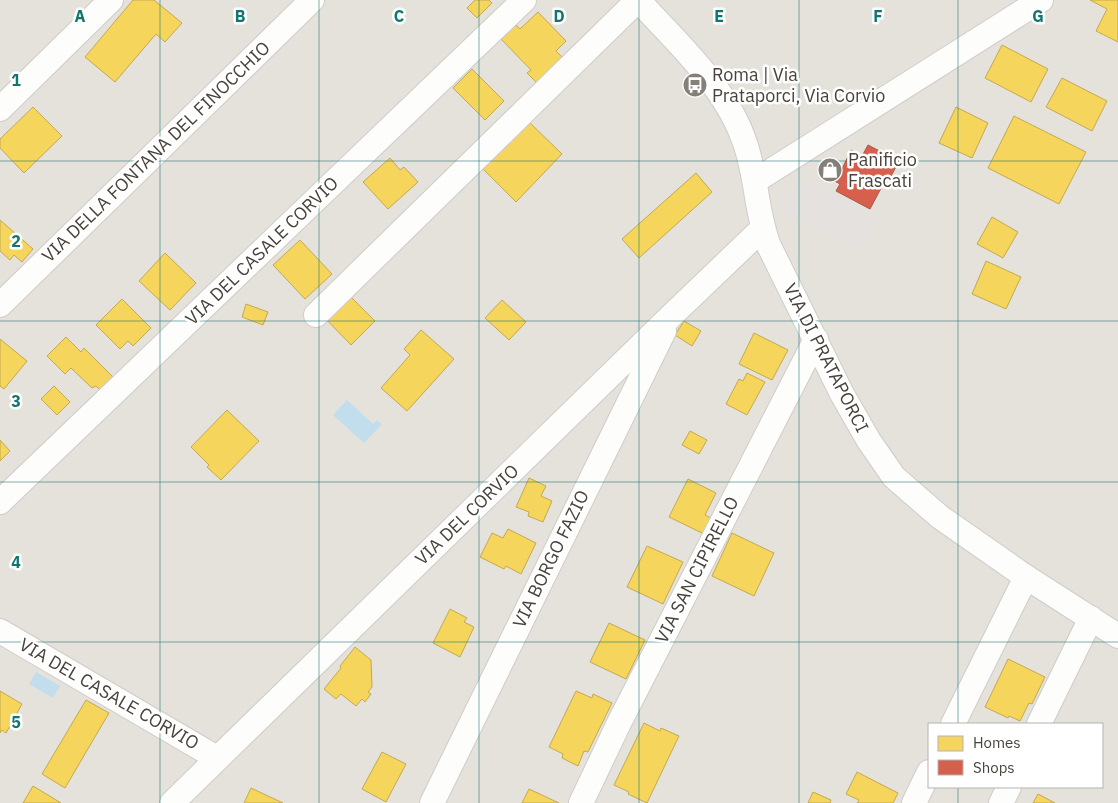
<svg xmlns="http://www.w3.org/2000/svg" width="1118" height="803" viewBox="0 0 1118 803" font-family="'IBM Plex Sans',sans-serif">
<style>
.residential{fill:#e5e2dc;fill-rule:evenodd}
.parking{fill:#e4e1de}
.water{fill:#c2deec}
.homes{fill:#f6d55c;stroke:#c2a952}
.shops{fill:#d6604d;stroke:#ab5747}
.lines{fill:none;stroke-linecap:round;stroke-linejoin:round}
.minor-casing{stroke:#cfccc9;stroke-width:26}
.minor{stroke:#fdfdfc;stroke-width:24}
.grid{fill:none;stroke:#0f766e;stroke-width:1;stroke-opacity:0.55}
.labels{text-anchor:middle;stroke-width:5;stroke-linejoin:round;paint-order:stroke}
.poi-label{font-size:18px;fill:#48423a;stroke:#fff;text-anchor:start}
.street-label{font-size:18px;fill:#48423a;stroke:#fff}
.grid-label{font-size:16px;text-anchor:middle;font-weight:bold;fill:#0f766e;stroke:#fff;stroke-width:5;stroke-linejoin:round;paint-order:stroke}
</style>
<rect width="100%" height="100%" fill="#f2f0ed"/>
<path class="residential" d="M0,0h1118v803h-1118zM929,724h173v63h-173z"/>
<polygon class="parking" points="804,178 881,218 865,250 775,209 784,187 791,189"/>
<g class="water">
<polygon points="347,400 373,424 377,420 382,424 364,443 333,415"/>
<polygon points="36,672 60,686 53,698 29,684"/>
</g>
<g class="homes">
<polygon points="133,0 154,0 182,23 165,42 156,34 115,82 85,57"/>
<polygon points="475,0 489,0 492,3 477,18 467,8"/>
<polygon points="1090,0 1118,0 1118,42 1096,31 1107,9"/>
<polygon points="538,12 566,41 556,51 564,59 538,84 527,73 531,70 501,39 516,25 520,29"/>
<polygon points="1002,45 1048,69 1031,102 985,78"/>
<polygon points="472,69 504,101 485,120 453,88"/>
<polygon points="1062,78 1107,101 1092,131 1046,107"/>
<polygon points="33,107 62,136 24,173 0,148 0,139"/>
<polygon points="956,107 988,123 972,158 939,143"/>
<polygon points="1014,116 1086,152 1059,204 988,168"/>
<polygon points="527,120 562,154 516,202 481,167"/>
<polygon points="390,158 400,170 404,167 418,182 388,209 363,182"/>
<polygon points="696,173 712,192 639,258 622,239"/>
<polygon points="992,217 1018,232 1003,258 977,244"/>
<polygon points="0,220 33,249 22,262 14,255 10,260 0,251"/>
<polygon points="300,240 332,274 305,299 273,265"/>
<polygon points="165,253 196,283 170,310 139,281"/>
<polygon points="986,261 1021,277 1006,309 972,294"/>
<polygon points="345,291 375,321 351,345 322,315"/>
<polygon points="122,299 151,328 133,346 128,341 120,349 96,325"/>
<polygon points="502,300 526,322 509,340 485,318"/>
<polygon points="246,304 268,312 263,325 242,317"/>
<polygon points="684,321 701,331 692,346 675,335"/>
<polygon points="421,330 454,359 407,411 381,388 410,355 404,349"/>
<polygon points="754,333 788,350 772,380 739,364"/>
<polygon points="66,337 81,352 84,348 117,381 104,394 96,386 92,388 71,368 65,374 47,356"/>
<polygon points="0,339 27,361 4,389 0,386"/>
<polygon points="747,373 765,382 747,415 726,404 739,379 743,381"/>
<polygon points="54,386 70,402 57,415 41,399"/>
<polygon points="227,410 259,441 221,480 207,467 209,465 191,447"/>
<polygon points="690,431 707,440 699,454 682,445"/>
<polygon points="0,440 10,451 0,461"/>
<polygon points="529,478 546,486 541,496 552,501 543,522 528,516 529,512 516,507"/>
<polygon points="688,479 716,493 705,515 711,518 704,534 669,517"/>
<polygon points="508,529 536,543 521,574 506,566 504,569 480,557 492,533 503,538"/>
<polygon points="732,533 774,553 754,596 712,576"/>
<polygon points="647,546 683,562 663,604 627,587"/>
<polygon points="450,609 467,618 464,622 474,627 460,657 433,643"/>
<polygon points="609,623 645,640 626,679 590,662"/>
<polygon points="355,647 371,660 372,687 368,692 371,694 365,702 362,699 356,706 341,694 336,699 324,689 341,668 340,666"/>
<polygon points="1008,659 1045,677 1032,704 1029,703 1020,721 1009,716 1008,718 985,707"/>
<polygon points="0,691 22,704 6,733 2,730 0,733"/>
<polygon points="576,691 592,698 593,694 612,703 588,752 584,751 578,766 562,758 563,754 549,747"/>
<polygon points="86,700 109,713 65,788 42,774"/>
<polygon points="644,723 660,731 661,728 679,736 647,803 628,794 629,792 614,785"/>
<polygon points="382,752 406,764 386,802 362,789"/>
<polygon points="857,772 898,793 893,803 857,803 859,800 846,794"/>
<polygon points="33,786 61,803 23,803"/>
<polygon points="251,788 283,803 244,803"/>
<polygon points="529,789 559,803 522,803"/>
<polygon points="813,792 831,800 830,803 808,803"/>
<polygon points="1038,794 1055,803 1033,803"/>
</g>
<polygon class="shops" points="868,145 899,161 890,178 887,177 870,209 836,191 840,184 824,175 830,163 842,169 851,150 862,156"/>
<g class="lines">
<defs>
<g id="minor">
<path d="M638,0c39,43 88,86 107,143 12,34 11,70 24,103l73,148 27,47 25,36 46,40 86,60 92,59"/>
<polyline points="0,109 111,0"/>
<polyline points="755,181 1041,0"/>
<polyline points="0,305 312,0"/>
<polyline points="316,315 638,0"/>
<polyline points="0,502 524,0"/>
<polyline points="0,631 217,758"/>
<polyline points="953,724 1026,577"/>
<polyline points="1039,724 1091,618"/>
<polyline points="172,803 671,316 763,228"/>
<polyline points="432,803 664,331"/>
<polyline points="581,803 619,723 816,339"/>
<polyline points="914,803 929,772"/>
<polyline points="1001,803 1009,787"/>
</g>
</defs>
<use href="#minor" class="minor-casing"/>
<use href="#minor" class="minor"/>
</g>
<path class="grid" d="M160,0v803M319,0v803M479,0v803M639,0v803M799,0v803M958,0v724M0,161h1118M0,321h1118M0,482h1118M0,642h1118M958,787v16"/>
<defs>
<symbol id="bus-disc" viewBox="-11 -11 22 22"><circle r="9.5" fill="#847f79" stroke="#fff"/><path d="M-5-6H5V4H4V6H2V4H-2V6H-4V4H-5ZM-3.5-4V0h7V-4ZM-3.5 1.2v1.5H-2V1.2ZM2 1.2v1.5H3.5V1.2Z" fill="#fff"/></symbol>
<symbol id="shop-disc" viewBox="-11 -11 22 22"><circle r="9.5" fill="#847f79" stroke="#fff"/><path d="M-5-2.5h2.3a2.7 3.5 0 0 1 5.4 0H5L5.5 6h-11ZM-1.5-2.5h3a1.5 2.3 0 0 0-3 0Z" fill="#fff"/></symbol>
</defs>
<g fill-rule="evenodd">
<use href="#bus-disc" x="681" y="71" width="28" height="28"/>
<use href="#shop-disc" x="816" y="156" width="28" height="28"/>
</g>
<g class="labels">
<g class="poi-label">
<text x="712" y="81">Roma | Via<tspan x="712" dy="21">Prataporci, Via Corvio</tspan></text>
<text x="848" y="166">Panificio<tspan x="848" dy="21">Frascati</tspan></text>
</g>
<g class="street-label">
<text transform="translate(156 152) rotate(-44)" y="6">VIA DELLA FONTANA DEL FINOCCHIO</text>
<text transform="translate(262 251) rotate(-44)" y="6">VIA DEL CASALE CORVIO</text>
<text transform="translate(826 358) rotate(63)" y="6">VIA DI PRATAPORCI</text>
<text transform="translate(467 515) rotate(-44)" y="6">VIA DEL CORVIO</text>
<text transform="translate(551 559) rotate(-64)" y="6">VIA BORGO FAZIO</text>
<text transform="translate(697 570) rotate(-63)" y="6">VIA SAN CIPIRELLO</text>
<text transform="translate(109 694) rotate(30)" y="6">VIA DEL CASALE CORVIO</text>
</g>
</g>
<g class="grid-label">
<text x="80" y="22">A</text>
<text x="240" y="22">B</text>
<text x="399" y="22">C</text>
<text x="559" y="22">D</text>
<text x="719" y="22">E</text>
<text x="878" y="22">F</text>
<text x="1038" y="22">G</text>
<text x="16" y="86">1</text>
<text x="16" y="247">2</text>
<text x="16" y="407">3</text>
<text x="16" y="568">4</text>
<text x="16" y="728">5</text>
</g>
<rect x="928" y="723" width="175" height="65" fill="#ffffff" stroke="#b6b3b0"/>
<rect x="938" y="736" width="25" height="15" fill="#f6d55c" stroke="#b6b3b0"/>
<text x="973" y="748" font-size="15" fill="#48423a">Homes</text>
<rect x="938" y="760" width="25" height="15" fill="#d6604d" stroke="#b6b3b0"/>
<text x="973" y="773" font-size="15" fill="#48423a">Shops</text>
</svg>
